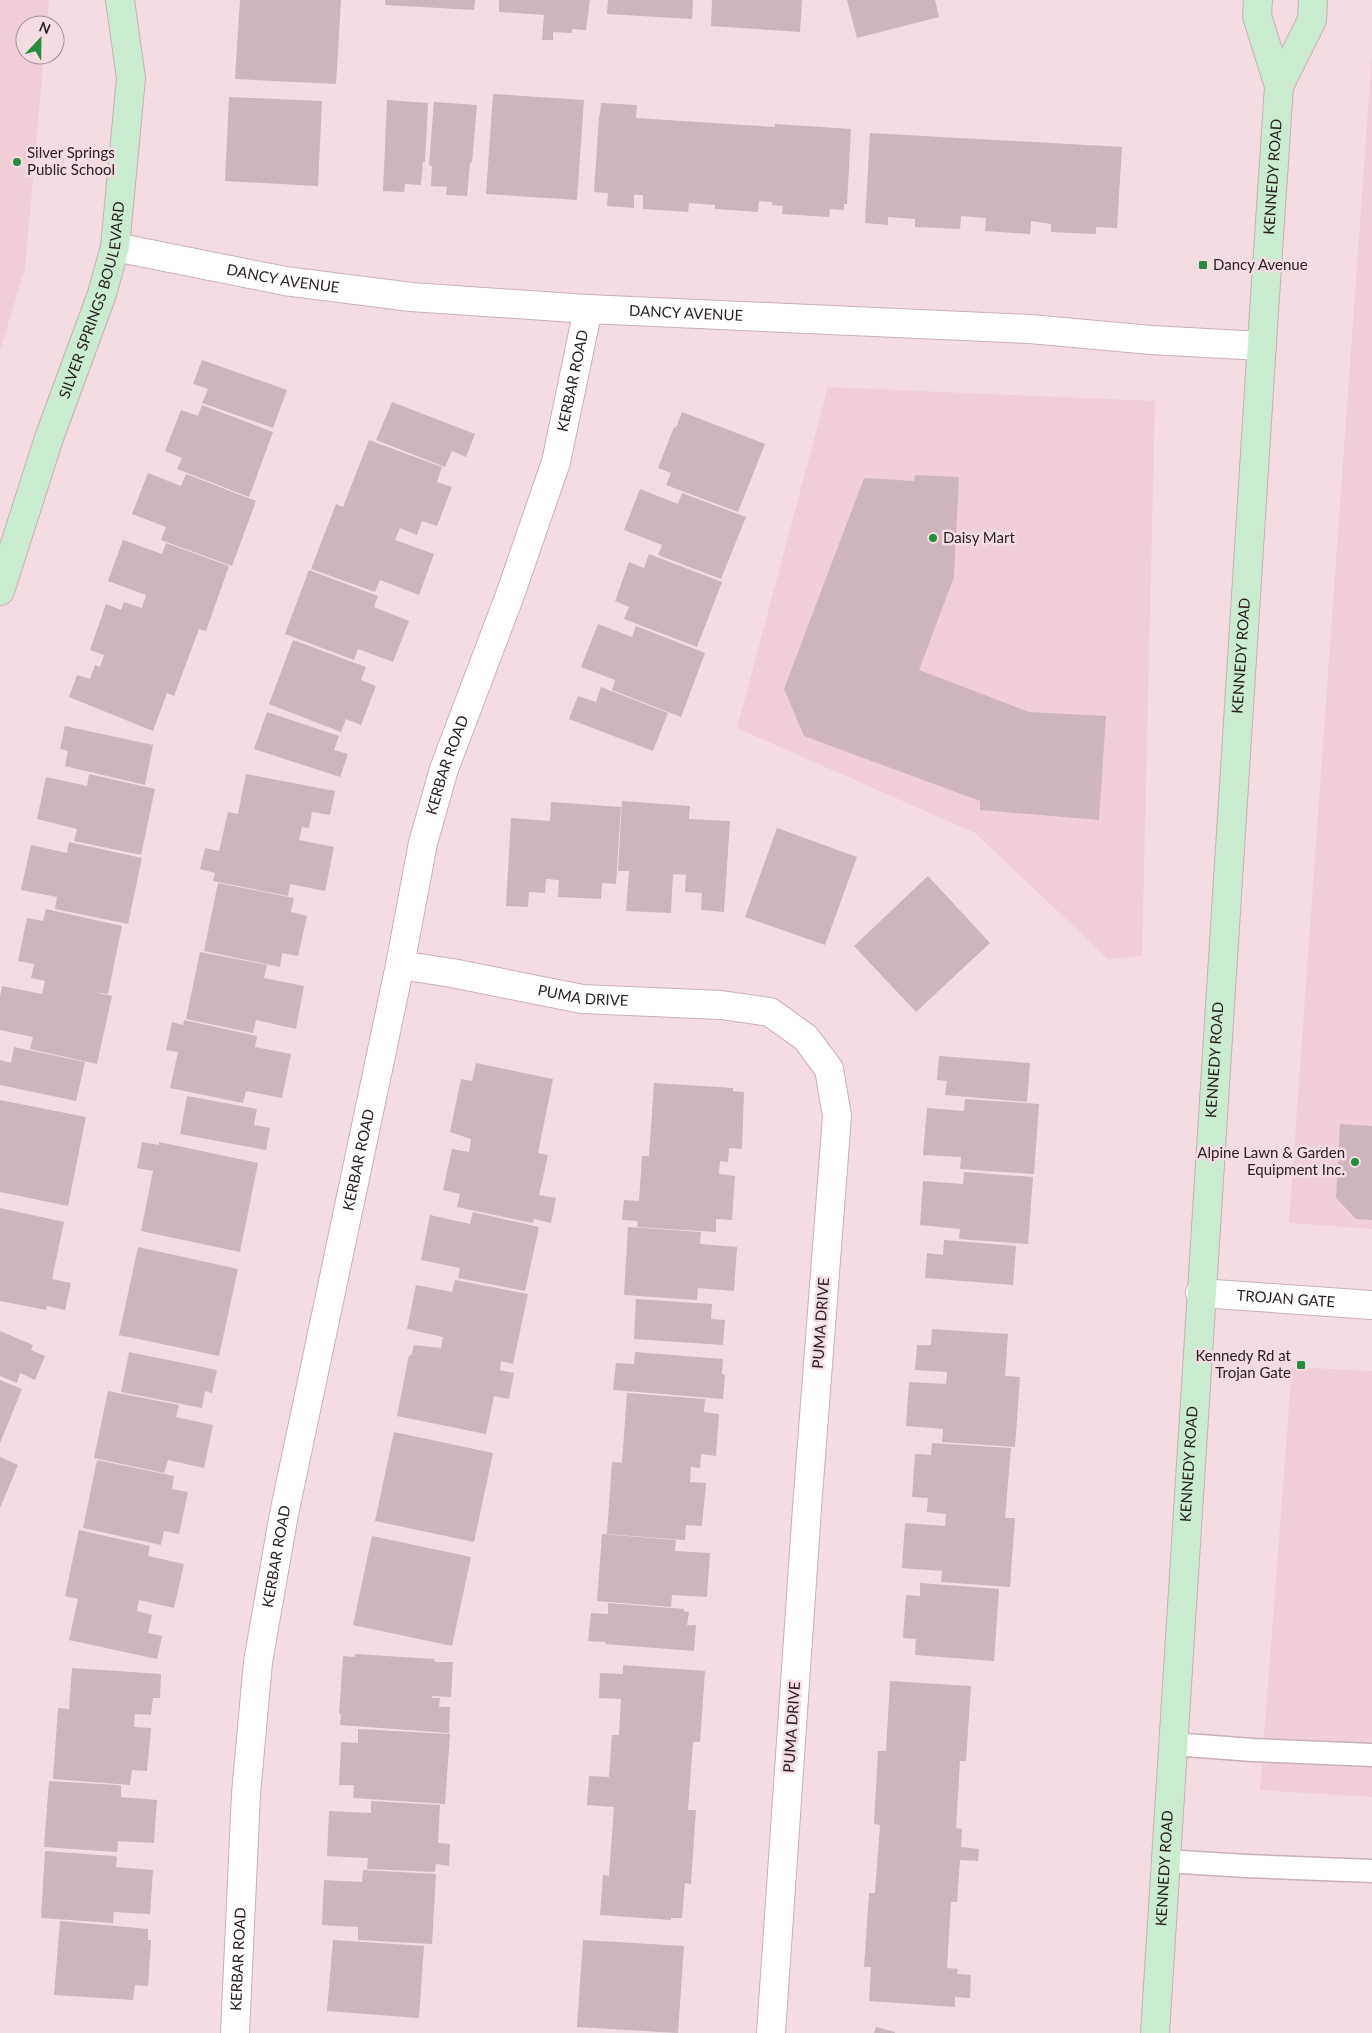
<svg xmlns="http://www.w3.org/2000/svg" width="1372" height="2033" viewBox="0 0 1372 2033" font-family="Lato,sans-serif">
<style>
.built{fill:#f0cfd9}
.building{fill:#cdb5bc}
.lines{fill:none;stroke-linecap:round;stroke-linejoin:round}
.lane-casing{stroke:#c8b1b7;stroke-width:25}
.street-casing{stroke:#c8b1b7;stroke-width:30}
.secondary-casing{stroke:#c8b1b7;stroke-width:30}
.lane{stroke:#fff;stroke-width:22}
.street{stroke:#fff;stroke-width:28}
.secondary{stroke:#ccecd2;stroke-width:28}
.poi-dot{fill:#288b3f;stroke:#f4dce3;stroke-width:2}
.labels{text-anchor:middle;stroke-width:5;stroke-linejoin:round;paint-order:stroke}
.poi-label{font-size:15px;fill:#2b2224;stroke:#f4dce3;text-anchor:start}
.street-label{font-size:15px;fill:#2b2224;stroke:#f4dce3}
</style>
<rect width="100%" height="100%" fill="#f4dce3"/>
<g class="built">
<polygon points="0,0 49,0 47,25 25,25 25,55 44,55 25,268 0,351"/>
<polygon points="1372,54 1372,1229 1289,1223"/>
<polygon points="828,387 1155,401 1142,956 1108,959 975,833 737,728"/>
<polygon points="1292,1367 1372,1371 1372,1797 1260,1790"/>
</g>
<g class="building">
<polygon points="240,0 341,0 336,84 235,79"/>
<polygon points="385,0 475,0 474,10 385,5"/>
<polygon points="499,0 590,0 586,30 572,29 572,33 553,32 553,40 542,40 544,15 499,12"/>
<polygon points="608,0 693,0 692,19 607,14"/>
<polygon points="712,0 802,0 800,32 711,26"/>
<polygon points="847,0 935,0 939,17 857,38"/>
<polygon points="493,94 584,100 577,200 486,194"/>
<polygon points="229,97 322,101 318,186 225,181"/>
<polygon points="387,100 428,103 425,162 423,162 421,185 405,184 404,192 383,191"/>
<polygon points="434,102 477,105 472,162 470,163 467,196 446,195 447,187 431,186 432,166 429,165"/>
<polygon points="601,103 637,105 636,118 775,127 775,124 851,129 847,204 844,204 844,210 830,209 829,217 782,214 783,206 772,205 772,202 759,201 758,212 715,209 715,205 689,203 688,212 643,209 643,195 634,195 634,208 607,206 608,193 594,192 599,115 600,116"/>
<polygon points="870,133 1122,147 1117,228 1096,227 1096,234 1051,232 1051,224 1031,221 1030,234 985,231 986,218 961,216 960,229 915,227 915,219 888,217 888,225 865,223"/>
<polygon points="202,360 287,390 273,428 202,403 208,389 193,384"/>
<polygon points="392,402 475,434 466,457 452,451 445,467 376,440"/>
<polygon points="202,405 273,432 249,497 177,469 182,458 165,451 181,410 198,416"/>
<polygon points="682,412 765,444 738,512 666,485 671,473 658,468 674,427 676,428"/>
<polygon points="369,440 442,467 437,482 452,487 437,526 422,521 417,535 400,528 395,540 434,554 419,595 380,580 375,592 311,569 336,504 343,507"/>
<polygon points="148,473 181,486 186,474 256,501 232,566 161,540 166,527 132,514"/>
<polygon points="915,475 959,477 954,577 919,670 1029,712 1106,716 1099,820 980,810 980,801 804,736 784,689 864,478 914,481"/>
<polygon points="640,489 678,504 682,493 746,517 721,579 658,555 662,545 624,530"/>
<polygon points="123,540 162,554 166,543 229,566 206,631 199,629 174,696 167,693 153,731 69,697 77,675 90,679 95,665 100,667 104,655 90,650 106,604 121,610 124,602 142,608 146,595 108,581"/>
<polygon points="649,554 722,582 697,647 624,619 629,607 615,601 629,562 644,568"/>
<polygon points="309,570 378,596 374,607 409,621 393,662 358,649 354,660 285,634"/>
<polygon points="598,624 632,637 636,626 705,653 681,717 612,690 615,680 581,667"/>
<polygon points="293,640 366,667 361,680 376,686 361,725 346,719 341,732 269,704"/>
<polygon points="601,687 668,713 653,751 569,719 578,696 596,702"/>
<polygon points="267,712 339,736 334,750 348,754 340,777 254,749"/>
<polygon points="65,726 153,745 145,785 65,766 68,751 60,749"/>
<polygon points="89,774 155,789 141,855 74,841 77,829 37,819 46,777 87,786"/>
<polygon points="246,774 335,791 330,815 312,812 309,828 302,827 299,840 334,847 325,891 290,884 288,896 213,881 215,873 200,869 205,848 219,851 228,812 238,814"/>
<polygon points="622,801 690,806 689,819 730,821 724,912 701,910 702,893 685,892 688,839 686,875 673,874 671,913 626,911 629,871 618,871"/>
<polygon points="551,802 621,807 616,884 602,883 601,899 558,897 559,880 546,879 545,893 529,892 528,907 506,906 511,818 550,821"/>
<polygon points="777,828 857,857 825,945 745,917"/>
<polygon points="69,842 142,858 128,924 55,909 57,897 21,890 31,845 67,853"/>
<polygon points="928,876 990,943 916,1012 854,946"/>
<polygon points="218,883 294,898 291,912 307,916 298,956 282,953 280,967 204,951"/>
<polygon points="46,909 122,926 108,994 93,992 112,996 97,1064 30,1049 33,1037 0,1030 0,996 2,986 42,994 45,981 31,978 34,964 18,961 27,918 43,921"/>
<polygon points="200,952 267,965 264,978 304,986 296,1029 256,1020 253,1033 186,1019"/>
<polygon points="184,1020 257,1036 255,1047 291,1054 282,1098 246,1091 243,1103 170,1088 178,1052 166,1050 172,1022 183,1025"/>
<polygon points="14,1047 85,1062 76,1101 0,1085 0,1060 11,1063"/>
<polygon points="939,1056 1030,1063 1027,1102 945,1095 947,1081 937,1080"/>
<polygon points="476,1063 553,1079 538,1153 548,1155 539,1195 556,1198 551,1223 534,1219 533,1223 457,1207 460,1194 443,1190 452,1149 469,1152 471,1139 450,1132 461,1079 472,1081"/>
<polygon points="654,1083 733,1088 733,1091 744,1092 742,1149 729,1148 728,1162 720,1161 719,1174 735,1176 732,1220 716,1219 716,1232 637,1227 638,1221 622,1220 624,1200 639,1201 642,1156 649,1156"/>
<polygon points="187,1096 257,1109 254,1125 270,1128 266,1150 180,1134"/>
<polygon points="965,1099 1039,1104 1034,1174 960,1169 961,1157 923,1155 927,1108 964,1111"/>
<polygon points="0,1100 86,1117 68,1206 0,1192"/>
<polygon points="1340,1124 1372,1126 1372,1220 1356,1219 1336,1198"/>
<polygon points="142,1142 159,1145 159,1142 258,1163 240,1252 141,1231 153,1171 137,1168"/>
<polygon points="964,1172 1033,1177 1028,1244 959,1239 960,1229 920,1225 923,1181 963,1184"/>
<polygon points="0,1208 64,1222 52,1279 71,1283 65,1310 47,1306 46,1310 0,1301"/>
<polygon points="473,1212 539,1227 525,1291 458,1278 460,1268 421,1260 430,1215 470,1224"/>
<polygon points="628,1227 701,1232 700,1244 737,1247 734,1291 698,1288 697,1300 624,1295"/>
<polygon points="944,1240 1016,1246 1013,1285 925,1278 927,1253 943,1255"/>
<polygon points="138,1247 238,1269 219,1356 119,1335"/>
<polygon points="455,1280 528,1294 513,1364 501,1361 500,1370 514,1373 509,1399 494,1396 486,1434 397,1416 409,1355 411,1356 414,1345 441,1348 443,1337 407,1329 416,1285 452,1292"/>
<polygon points="636,1299 712,1304 711,1319 725,1320 723,1345 634,1339"/>
<polygon points="932,1329 1008,1334 1005,1376 1020,1377 1015,1447 942,1442 943,1429 906,1426 909,1382 946,1384 947,1372 915,1370 917,1345 931,1345"/>
<polygon points="0,1331 33,1345 31,1350 45,1356 35,1380 20,1373 17,1383 0,1376"/>
<polygon points="129,1352 217,1370 212,1393 205,1391 202,1408 121,1392"/>
<polygon points="635,1352 723,1359 722,1374 725,1375 723,1399 613,1390 616,1363 634,1364"/>
<polygon points="0,1380 22,1389 0,1443"/>
<polygon points="108,1391 179,1405 176,1417 213,1425 204,1468 168,1460 164,1473 94,1458"/>
<polygon points="627,1393 705,1399 704,1412 719,1414 716,1456 701,1454 700,1468 691,1467 690,1482 706,1483 702,1526 686,1525 685,1540 607,1534 612,1462 622,1463"/>
<polygon points="394,1432 493,1453 474,1542 375,1521"/>
<polygon points="932,1443 1011,1448 1005,1518 1015,1518 1010,1587 941,1582 942,1571 902,1568 905,1523 945,1526 946,1514 927,1512 928,1498 912,1497 915,1454 931,1455"/>
<polygon points="0,1457 18,1465 0,1508"/>
<polygon points="97,1460 174,1476 172,1489 188,1492 179,1534 164,1531 161,1545 83,1528"/>
<polygon points="79,1530 150,1546 148,1556 184,1564 174,1608 139,1600 137,1611 152,1615 148,1633 162,1636 157,1659 69,1640 78,1599 65,1596"/>
<polygon points="602,1534 676,1540 675,1551 710,1553 707,1597 672,1595 671,1607 597,1601"/>
<polygon points="372,1536 471,1557 452,1646 353,1625"/>
<polygon points="920,1583 999,1589 994,1661 915,1655 916,1639 903,1638 906,1595 920,1596"/>
<polygon points="608,1603 684,1609 684,1611 689,1612 687,1625 696,1625 694,1651 605,1644 606,1642 588,1641 591,1613 608,1614"/>
<polygon points="355,1654 434,1659 435,1662 453,1662 451,1697 432,1696 432,1698 440,1698 439,1707 450,1707 449,1733 340,1725 341,1714 339,1714 343,1656 355,1657"/>
<polygon points="623,1665 705,1671 700,1742 693,1742 688,1810 696,1810 691,1884 685,1883 682,1918 671,1918 671,1920 600,1915 603,1875 609,1876 614,1807 587,1805 589,1776 609,1777 612,1735 619,1735 621,1699 599,1698 600,1673 623,1674"/>
<polygon points="72,1668 161,1674 160,1698 153,1698 151,1715 135,1714 134,1727 151,1728 147,1771 132,1770 130,1785 53,1779 58,1708 69,1709"/>
<polygon points="890,1681 971,1686 966,1761 960,1761 956,1828 962,1829 961,1847 979,1849 978,1861 960,1860 957,1902 951,1902 947,1968 958,1969 957,1974 971,1975 970,1998 955,1997 955,2007 869,2001 871,1967 864,1967 869,1893 875,1893 880,1825 874,1824 878,1751 886,1751"/>
<polygon points="358,1729 450,1734 445,1804 353,1798 354,1785 339,1785 341,1742 358,1743"/>
<polygon points="49,1781 118,1785 121,1786 121,1797 157,1800 154,1843 118,1841 117,1852 44,1847"/>
<polygon points="371,1801 440,1805 438,1843 450,1844 449,1866 436,1864 435,1872 367,1869 368,1858 327,1856 329,1811 371,1813"/>
<polygon points="45,1851 114,1856 117,1857 116,1867 153,1870 150,1914 114,1912 113,1923 41,1918"/>
<polygon points="363,1870 436,1874 432,1944 358,1940 358,1927 322,1925 324,1880 362,1882"/>
<polygon points="60,1921 148,1929 148,1940 151,1940 148,1986 135,1985 133,2000 54,1995"/>
<polygon points="333,1940 424,1946 419,2018 327,2011"/>
<polygon points="583,1940 684,1946 678,2033 577,2027"/>
<polygon points="876,2027 895,2032 895,2033 874,2033"/>
</g>
<g class="lines">
<defs>
<g id="lane">
<polyline points="1173,1744 1253,1750 1372,1755"/>
<polyline points="1165,1861 1246,1866 1372,1871"/>
</g>
<g id="street">
<path id="s1" d="M115,247l170,34 126,16 177,12 442,20 121,11 111,6"/>
<path id="s2" d="M400,965l52,8 130,26 139,6 49,7 36,26 23,31 8,47 -30,392 -36,525"/>
<path id="s3" d="M1200,1293l172,12"/>
<path id="s4" d="M235,2033l11,-239 12,-132 26,-148 116,-549 23,-122 21,-74 66,-174 46,-133 32,-153"/>
</g>
<g id="secondary">
<polyline points="1279,86 1312,20 1313,0"/>
<path id="s5" d="M0,591l49,-153 53,-144 13,-47 16,-169 -11,-78"/>
<path id="s6" d="M1155,2033c37,-649 81,-1298 124,-1947l-22,-70 1,-16"/>
</g>
</defs>
<use href="#lane" class="lane-casing"/>
<use href="#street" class="street-casing"/>
<use href="#secondary" class="secondary-casing"/>
<use href="#lane" class="lane"/>
<use href="#street" class="street"/>
<use href="#secondary" class="secondary"/>
</g>
<g class="poi-dot">
<circle cx="17" cy="162" r="5"/>
<rect x="1198" y="260" width="10" height="10" rx="2.5"/>
<circle cx="933" cy="538" r="5"/>
<circle cx="1355" cy="1162" r="5"/>
<rect x="1296" y="1360" width="10" height="10" rx="2.5"/>
</g>
<g class="labels">
<g class="poi-label">
<text x="27" y="158">Silver Springs<tspan x="27" dy="17">Public School</tspan></text>
<text x="1213" y="270">Dancy Avenue</text>
<text x="943" y="543">Daisy Mart</text>
<text x="1345" y="1158" text-anchor="end">Alpine Lawn &amp; Garden<tspan x="1345" dy="17">Equipment Inc.</tspan></text>
<text x="1291" y="1361" text-anchor="end">Kennedy Rd at<tspan x="1291" dy="17">Trojan Gate</tspan></text>
</g>
<g class="street-label">
<text dy="5" stroke="none"><textPath href="#s6" startOffset="1860">KENNEDY ROAD</textPath></text>
<text dy="5" stroke="none"><textPath href="#s1" startOffset="171">DANCY AVENUE</textPath></text>
<text dy="5" stroke="none"><textPath href="#s5" startOffset="306">SILVER SPRINGS BOULEVARD</textPath></text>
<text dy="5" stroke="none"><textPath href="#s1" startOffset="576">DANCY AVENUE</textPath></text>
<text dy="5" stroke="none"><textPath href="#s4" startOffset="1694">KERBAR ROAD</textPath></text>
<text dy="5" stroke="none"><textPath href="#s6" startOffset="1380">KENNEDY ROAD</textPath></text>
<text dy="5" stroke="none"><textPath href="#s4" startOffset="1289">KERBAR ROAD</textPath></text>
<text dy="5" stroke="none"><textPath href="#s2" startOffset="186">PUMA DRIVE</textPath></text>
<text dy="5" stroke="none"><textPath href="#s6" startOffset="975">KENNEDY ROAD</textPath></text>
<text dy="5" stroke="none"><textPath href="#s4" startOffset="884">KERBAR ROAD</textPath></text>
<text dy="5" stroke="none"><textPath href="#s3" startOffset="86">TROJAN GATE</textPath></text>
<text transform="translate(821 1323) rotate(-86)" y="5">PUMA DRIVE</text>
<text dy="5" stroke="none"><textPath href="#s6" startOffset="570">KENNEDY ROAD</textPath></text>
<text dy="5" stroke="none"><textPath href="#s4" startOffset="479">KERBAR ROAD</textPath></text>
<text transform="translate(792 1727) rotate(-86)" y="5">PUMA DRIVE</text>
<text dy="5" stroke="none"><textPath href="#s6" startOffset="165">KENNEDY ROAD</textPath></text>
<text dy="5" stroke="none"><textPath href="#s4" startOffset="74">KERBAR ROAD</textPath></text>
</g>
</g>
<g transform="translate(40 40) rotate(22)"><circle r="24" fill="#f4dce3" stroke="#a49297"/>
<path d="M0-4L9 19L0 12L-9 19Z" fill="#288b3f"/>
<text y="-8" font-size="14" font-weight="bold" text-anchor="middle" fill="#2b2224">N</text>
</g>
</svg>
